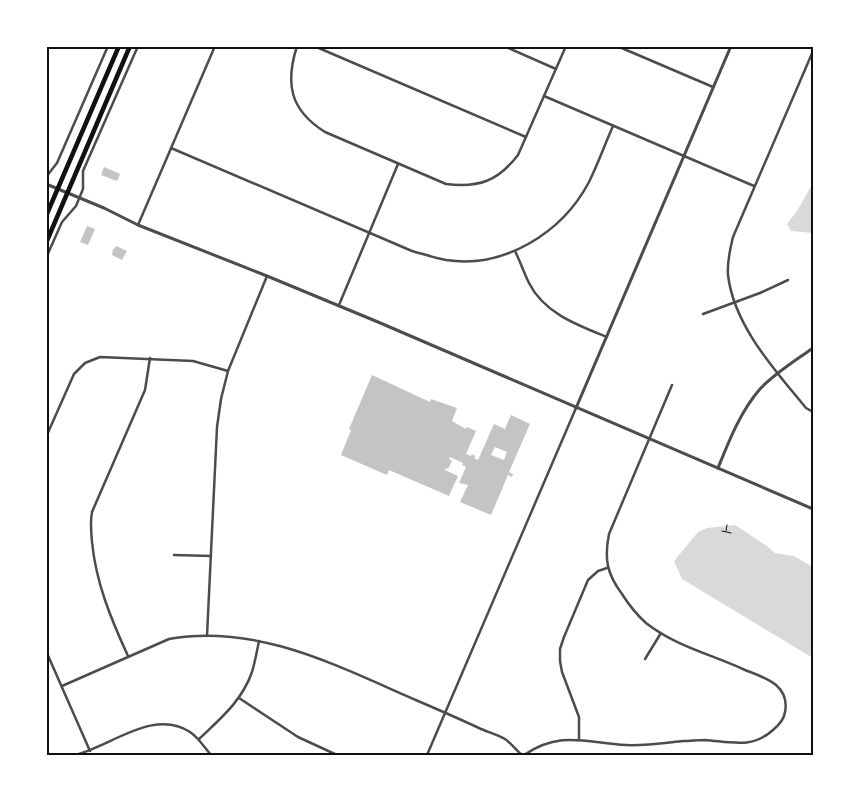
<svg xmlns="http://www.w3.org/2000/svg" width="859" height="801" viewBox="0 0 859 801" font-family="Jost,sans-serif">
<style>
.water{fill:#d9d9d9}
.building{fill:#c4c4c4;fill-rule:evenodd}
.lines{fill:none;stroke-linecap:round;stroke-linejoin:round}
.path{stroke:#111;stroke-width:1}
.minor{stroke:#4c4c4c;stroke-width:2.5}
.tertiary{stroke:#4c4c4c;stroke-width:3}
.trunk{stroke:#111;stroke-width:4.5}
.neatline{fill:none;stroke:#111;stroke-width:2}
</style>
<rect width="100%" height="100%" fill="#fff"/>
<g class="water">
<polygon points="813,183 813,233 791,231 787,224 797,211"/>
<polygon points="735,525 767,546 775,553 794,556 813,567 813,658 682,579 674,561 698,532 707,528"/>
</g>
<g class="building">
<polygon points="104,167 120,174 117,181 101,175"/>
<polygon points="87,226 95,229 88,245 80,242"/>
<polygon points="116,246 127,251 122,260 112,255 113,249 114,249"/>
<path d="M372,375l58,27 1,-3 26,9 -5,13 14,8 1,-2 9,4 -10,23 5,2 1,-2 3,2 -1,2 4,2 16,-36 11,5 6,-14 19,9 -21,48 4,2 -1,3 -4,-2 -17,40 -31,-13 8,-17 -9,-2 7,-16 -4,-2 1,-2 -13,-6 -1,2 3,2 -4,8 -2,-1 -1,2 13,6 -9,20 -60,-26 -2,5 -46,-20 10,-25 -2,-1zM495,447l12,5 -3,8 -13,-5z"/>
</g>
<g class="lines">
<g class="path">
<polyline points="722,531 731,533"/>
<polyline points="726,531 727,525"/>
</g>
<g class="minor">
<path d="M297,46c-12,38 -7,64 28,86l121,52c33,4 52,-3 72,-29l48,-109"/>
<polyline points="314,46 526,137"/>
<polyline points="504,46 556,69"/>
<polyline points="617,46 713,87"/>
<path d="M813,51l-80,186c-3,12 -6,25 -5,38 6,51 47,95 78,133l7,4"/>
<polyline points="544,96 754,186"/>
<path d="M171,148l241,103c11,3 23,7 34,9 58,9 116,-27 143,-78 9,-18 16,-38 24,-56"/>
<polyline points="46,177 57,163 108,46"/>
<polyline points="138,225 215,46"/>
<path d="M515,251c5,10 9,22 14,32 15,30 48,42 78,54"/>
<polyline points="46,258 62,222 76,206 83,189 83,171 138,46"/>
<polyline points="339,305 398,164"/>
<polyline points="703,314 760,293 788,280"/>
<polyline points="46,437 74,374 85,363 100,357 193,361 228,371"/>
<polyline points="812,456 813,454"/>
<polyline points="174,555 211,556"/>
<polyline points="207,636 217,427 221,399 228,371 267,276"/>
<polyline points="46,651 90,751"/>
<path d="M128,656c-17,-37 -32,-73 -36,-114 -1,-11 -2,-20 0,-30l53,-122 5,-32"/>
<polyline points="645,659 661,633"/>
<path d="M62,686l107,-47c89,-16 170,28 249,62 21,9 42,18 63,28 7,3 17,6 24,10 6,4 11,11 17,16"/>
<polyline points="239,698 298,737 337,755"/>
<path d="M199,739c21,-20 43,-38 53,-67 3,-10 5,-21 7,-31"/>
<polyline points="579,739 579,717 562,672 560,661 560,649 564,637 588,580 598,571 607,568"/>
<path d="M75,755c36,-9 79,-47 115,-23 9,6 14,15 21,23"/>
<polyline points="427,755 576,408"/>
<path d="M524,755c37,-25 62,-12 102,-10 18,1 38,-2 57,-4 7,0 15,-1 22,-1 26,2 47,9 68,-10 6,-5 11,-10 12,-18 2,-10 -1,-20 -9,-27 -8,-7 -21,-11 -31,-15 -32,-15 -70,-24 -99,-47 -9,-8 -17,-18 -24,-29 -15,-20 -18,-35 -13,-60l63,-149"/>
</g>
<g class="tertiary">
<polyline points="46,184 104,208 138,225 267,276 378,322 813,509"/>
<polyline points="576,408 731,46"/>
<path d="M718,468c11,-27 22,-56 42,-79 15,-16 35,-28 53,-41"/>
</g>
<g class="trunk">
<polyline points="46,216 119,46"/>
<polyline points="46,243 130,46"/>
</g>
</g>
<rect width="859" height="801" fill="none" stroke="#ffffff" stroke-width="95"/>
<rect x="48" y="48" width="764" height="706" class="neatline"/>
</svg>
